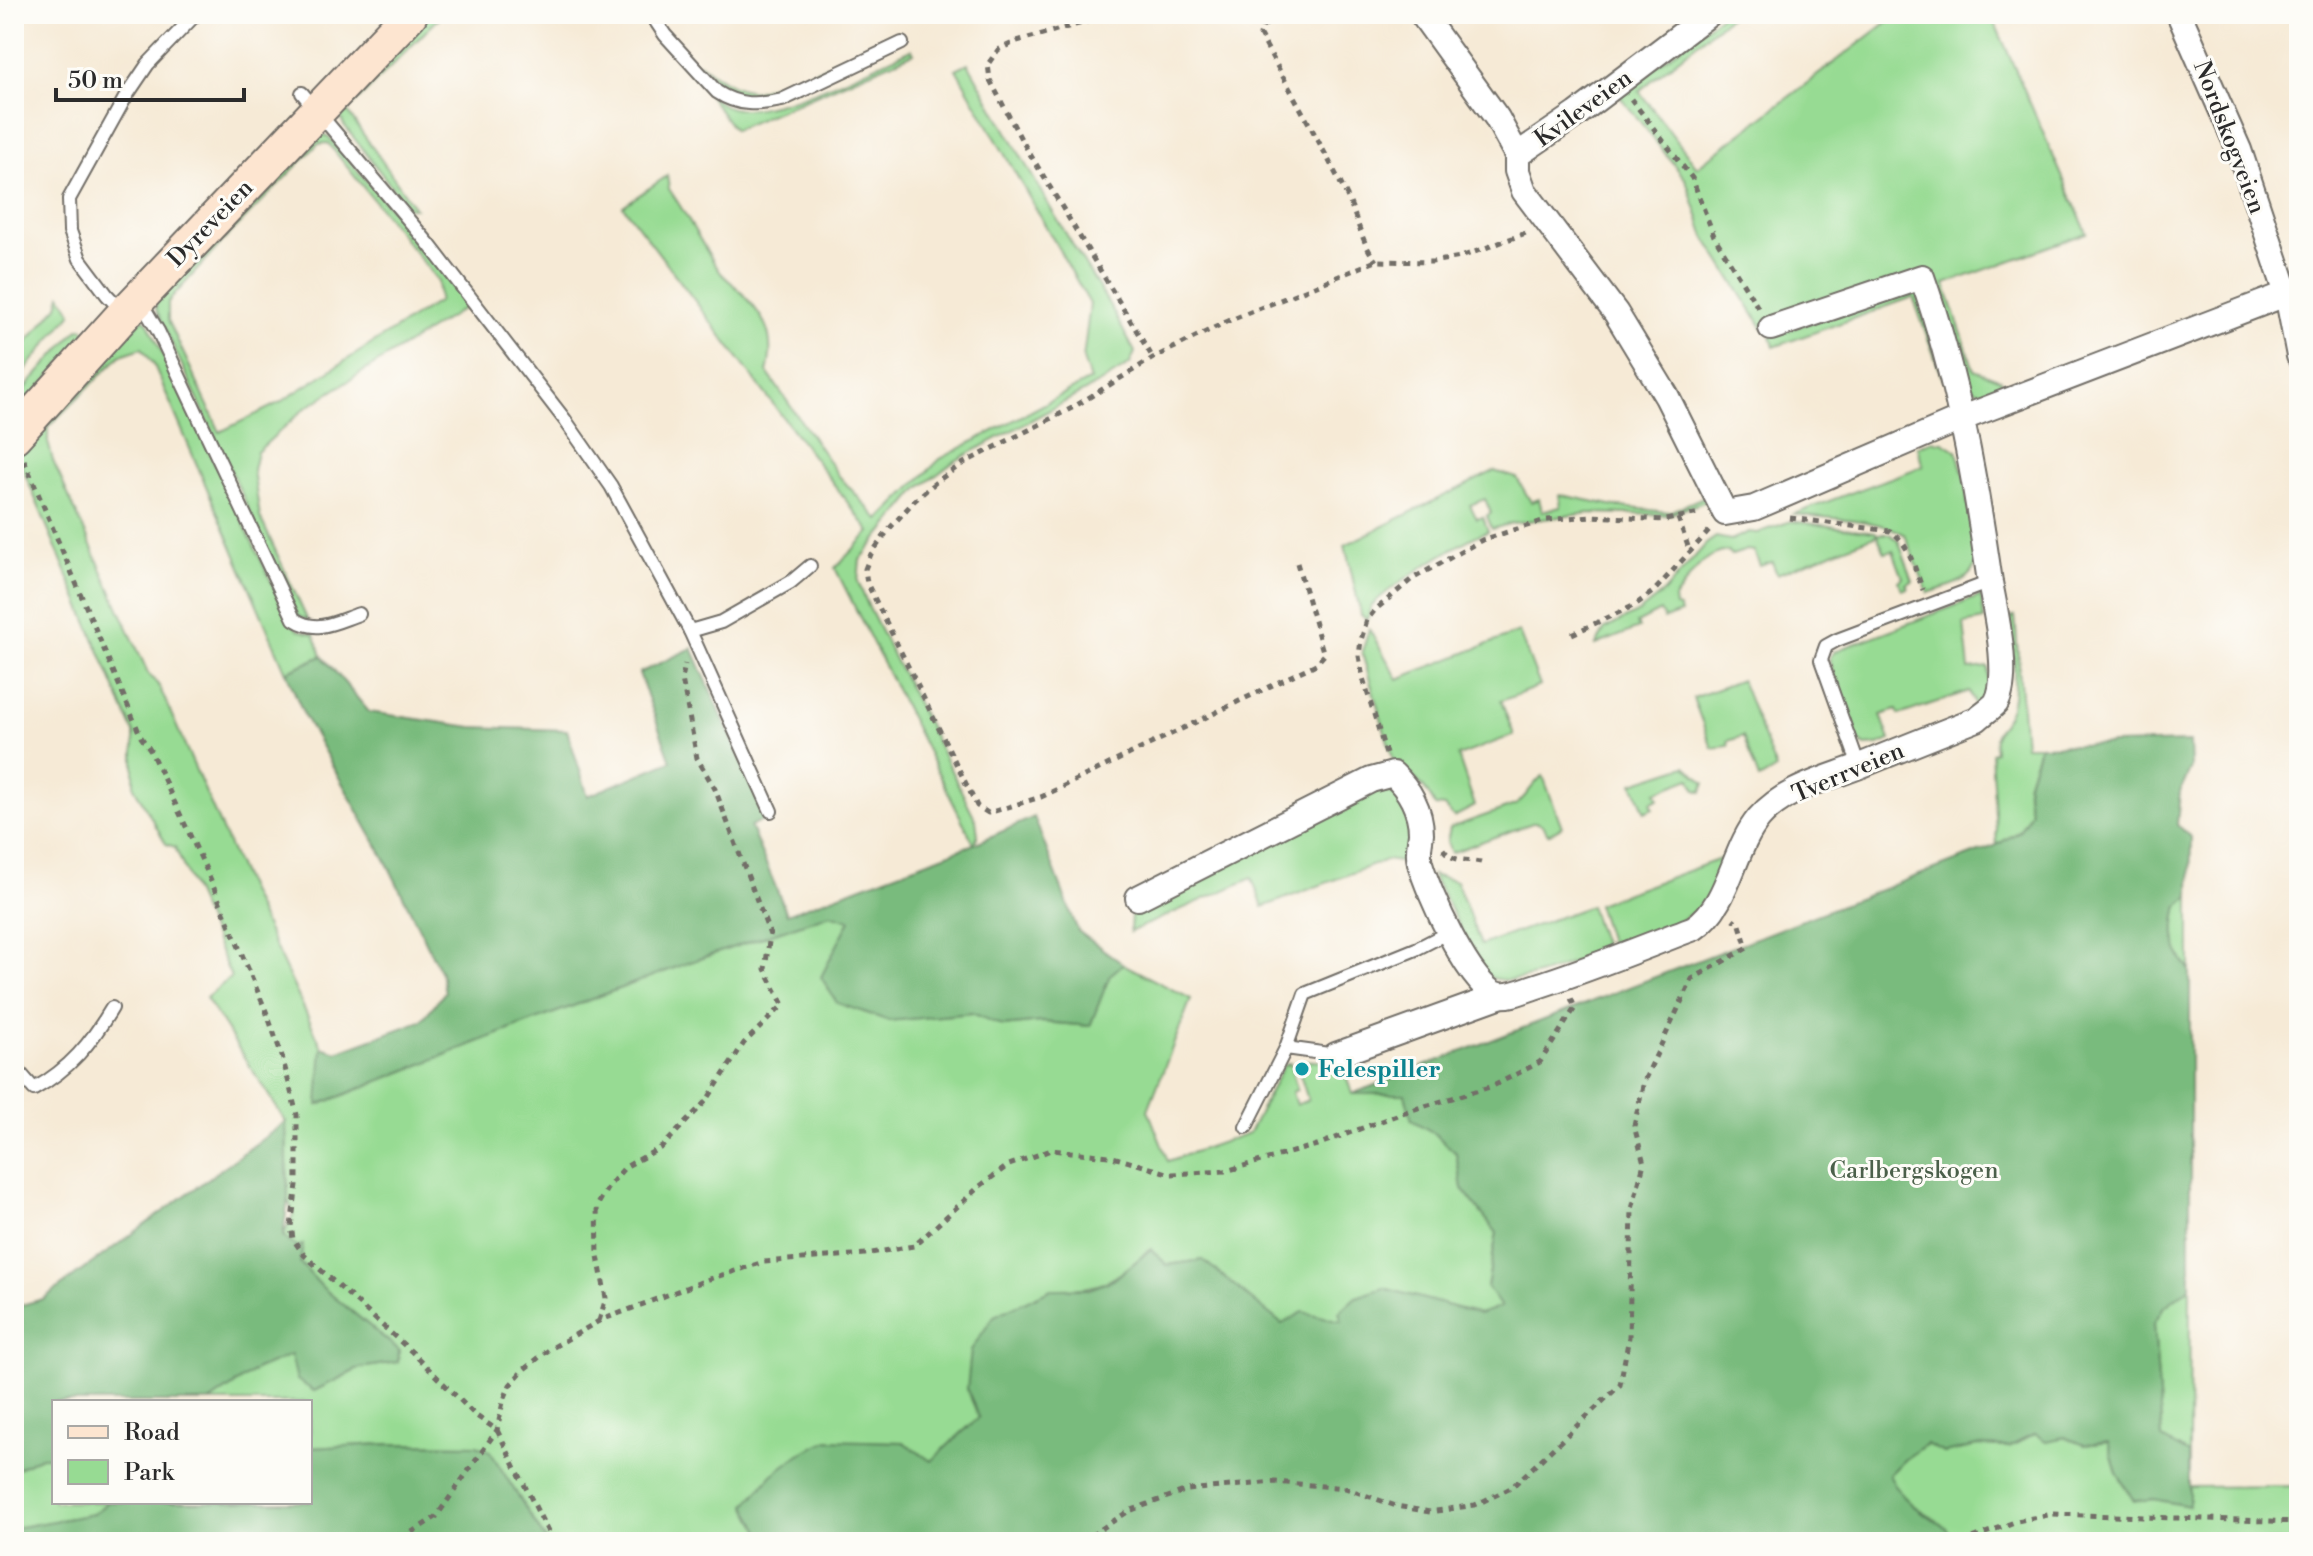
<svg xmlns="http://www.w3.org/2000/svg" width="2313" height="1556" viewBox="0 0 2313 1556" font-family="'Libre Bodoni',serif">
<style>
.green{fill:#97db93;stroke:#61835f;stroke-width:2;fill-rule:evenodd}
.forest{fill:#79bb7d;stroke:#527354;stroke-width:2}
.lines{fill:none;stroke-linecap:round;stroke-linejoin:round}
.service-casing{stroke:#726e67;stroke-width:16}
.minor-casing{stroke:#726e67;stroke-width:28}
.secondary-casing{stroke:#726e67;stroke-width:38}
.path{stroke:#726e67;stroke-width:5;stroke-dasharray:6 6;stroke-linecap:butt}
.service{stroke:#fff;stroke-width:12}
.minor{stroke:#fff;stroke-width:24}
.secondary{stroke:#fde5d0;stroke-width:34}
.culture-dot{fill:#0f9aa8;stroke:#fdfcf7;stroke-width:3}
.labels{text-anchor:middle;stroke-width:6;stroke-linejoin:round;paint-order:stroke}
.street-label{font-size:24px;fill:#2b2b2b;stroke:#fdfcf7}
.culture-label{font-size:24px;font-weight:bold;fill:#0d838f;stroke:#fdfcf7;text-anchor:start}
.park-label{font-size:24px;fill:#4b604a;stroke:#fdfcf7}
</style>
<rect width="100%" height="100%" fill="#fdfcf7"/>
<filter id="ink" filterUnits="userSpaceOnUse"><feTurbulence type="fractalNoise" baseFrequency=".0125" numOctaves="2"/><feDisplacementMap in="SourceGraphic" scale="16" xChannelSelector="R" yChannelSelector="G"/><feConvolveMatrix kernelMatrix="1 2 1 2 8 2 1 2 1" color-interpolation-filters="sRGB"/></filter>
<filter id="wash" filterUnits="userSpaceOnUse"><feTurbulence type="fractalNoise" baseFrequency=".006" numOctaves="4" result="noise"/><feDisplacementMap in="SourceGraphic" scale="32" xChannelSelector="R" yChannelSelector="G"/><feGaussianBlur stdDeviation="1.8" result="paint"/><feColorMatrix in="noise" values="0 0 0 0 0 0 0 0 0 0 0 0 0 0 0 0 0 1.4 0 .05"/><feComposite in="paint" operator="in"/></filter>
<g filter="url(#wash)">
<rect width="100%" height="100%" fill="#f6ead6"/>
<g class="green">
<polygon points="427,14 443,14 347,111 415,208 408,208 344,125 339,114 339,103"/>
<polygon points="1723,14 1733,14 1639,91 1697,167 1898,14 1991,14 2087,233 1945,284 1974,370 2001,380 2003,386 1984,393 1966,385 1924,274 1762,327 1705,237 1686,180 1619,95"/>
<path d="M893,39c-30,18 -125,71 -156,57 -16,-7 -27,-21 -38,-33 19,14 34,27 57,28l84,-29z"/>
<path d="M912,49l2,4 -180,77 -43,-59c9,10 18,24 29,32 35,26 154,-38 192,-54z"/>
<path d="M968,63l83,146 59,97 25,46 -5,12 -30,19 -145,78 -37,28 -58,71 -2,22 11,26 107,212 2,15 -4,9 -139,-276 35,-36 -247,-326 44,-30 2,13c19,27 33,57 52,84 5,6 13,11 18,17 25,26 38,45 28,82l72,104 40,44 61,-61 150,-79 -7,-21 7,-55 -134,-235z"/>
<path d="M323,134l6,3 84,98 46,58 7,14 -162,102 -47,43 -4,18 7,47 48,104 -10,-5 -142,-307v-8l160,-165zM328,143l110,138 1,20 -160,102 -59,29 -52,-112v-18l56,-62 94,-96z"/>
<polygon points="1915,286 1943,380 1913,297 1774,347 1771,336"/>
<polygon points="61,295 72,313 14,384 14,357 58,306"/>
<path d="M143,318l5,5 142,298 8,9 16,4 8,22 -36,16 -132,-307 -12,-17 -21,7 -73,72v15l5,19 95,212 11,13 89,203 74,158 -3,58 166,-66 208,-78 137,-47 21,6 38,101 83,-8 31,13 39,-4 48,4 20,-52 13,-10 68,35 -43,111 20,51 81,-28 34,-67 7,-3 7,27 -5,2 4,13 12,-5 -12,-38c12,-2 36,-2 46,7 5,5 7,17 10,25h53l7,26 22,13 22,20 6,35 35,45 -10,54 15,20 -23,7 -95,-26 -41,33 -61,4 -79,-65 -36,5 -16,-16c-41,34 -45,40 -100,40l-84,100 12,28 -48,44 -28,-19 -75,-1 -82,64 20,37h-219l-57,-90 -13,-7 -94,-1 -73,4v-46h-101l48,-33 35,-15 22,37 46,-23 38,-6 1,-12 -76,-62 -23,-25 -4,-16 -13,-11 10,-21 -5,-16 -2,-77 -80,-124 25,-21 -56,-130 -9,-3 -32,-57v-54l-114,-271 -6,5v-16z"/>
<polygon points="83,328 87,335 14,417 14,401 77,330"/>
<path d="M1931,441l12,1 14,9 7,25 12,86c-4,21 -31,25 -48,31l-23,-58c-25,-17 -79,-16 -111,-21l129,-48 -6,-19z"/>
<path d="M1494,471l23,7 14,24 8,-3 3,12 19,-4 -2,-12h3l58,12 49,5 39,-17 1,5 -41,15 -78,-2 -78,10 -20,6 -5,-13 4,-3 -6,-14 -15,6 7,14 6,-2 5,14c-22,7 -105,59 -117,76 -2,4 -2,9 -4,13l-6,-5 -16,-70z"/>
<path d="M1791,521l84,11 2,2h13l8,6 15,41 -7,3 2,4 -6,2 -3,-9 4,-3 -10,-27 -8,2 -8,-18 -100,39 -5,-12 -12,4 -6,-15 -7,-1 -15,5 -4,-4c-30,4 -37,28 -54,48l1,8 4,1 2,5 -17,6 -4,-8 -23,12 2,5 -43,17 9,-16 34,-17 25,-20 42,-48 10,-7 15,3 18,-8 9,1z"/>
<polygon points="1981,596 1984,620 1964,624 1969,669 1988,667 1988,695 1976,707 1969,691 1899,715 1897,710 1881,715 1890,740 1878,745 1865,746 1859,741 1833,677 1830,657 1835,651"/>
<path d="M2015,616l10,130h14c-6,27 -19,36 -8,66l-12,19 -22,14 -6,-92 4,-2c-3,-25 10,-24 16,-44 7,-28 1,-60 -2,-88z"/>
<path d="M1369,629l29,50 121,-47 21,54 -39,15 13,34 -56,21 17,50 -21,11 -10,-10 -9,-1c-8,-19 -22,-31 -40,-40l-33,-113z"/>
<polygon points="1741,680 1776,769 1759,779 1743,736 1728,741 1729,746 1712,748 1693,698"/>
<polygon points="1686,766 1705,783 1702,792 1696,790 1690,778 1656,792 1659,799 1651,802 1653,808 1645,812 1633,783"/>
<path d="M1543,776l19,51 -14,7 -5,-9 -8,-3 -84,31 -4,-11 3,-14 65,-23c13,-8 16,-21 28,-29z"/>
<polygon points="1378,787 1389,791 1408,806 1413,864 1386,860 1263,907 1252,878 1130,932 1131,915 1136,909"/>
<path d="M1723,858c-6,61 -64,72 -112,90l-14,-44z"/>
<path d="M1432,875l24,6 25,64 109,-39 15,44c-29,11 -92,42 -120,25z"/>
<path d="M2190,897v73c-17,-18 -18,-41 -12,-65z"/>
<polygon points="2190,1287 2189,1454 2162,1439 2154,1323 2163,1308"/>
<path d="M2035,1434l11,7 19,-4 20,8 23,-3 9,31 17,28 20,-2 35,7v-19l110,-1v56h-110v-10l-22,4 -15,6h-198c-10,-26 -32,-26 -51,-45 -6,-6 -10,-14 -15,-21l17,-17 22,-15 17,9 33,-7 32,1z"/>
<polygon points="41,1457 54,1457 54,1502 108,1502 93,1514 14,1528 14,1470"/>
</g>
<g class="forest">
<polygon points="692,648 767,819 750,826 787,914 974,844 1034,817 1078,931 1123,964 1110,975 1090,1026 1042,1022 1003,1026 972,1013 889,1021 837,1003 821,977 850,920 830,914 693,961 485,1039 318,1105 322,1047 337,1052 421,1021 445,992 441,973 386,861 305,717 286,672 322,656 369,712 472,727 567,730 588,796 671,761 639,673"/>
<path d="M2190,742l1,26 -11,24 -3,32 14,14 -1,59 -12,9c-6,23 -5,46 12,64v317l-27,21 -9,15 8,116 27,15v52l-35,-7 -20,2 -17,-28 -9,-31 -23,3 -20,-8 -19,4 -11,-7 -26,13 -32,-1 -33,7 -18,-9 -21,15 -16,16c8,16 19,28 34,38 17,11 23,9 31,29h-1188l-20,-37 26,-30 27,-21 29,-14 75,2 28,19 48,-44 -12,-28 4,-39 23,-34 57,-27h38l24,-9 38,-31 16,16 36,-5 79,64 21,-12 39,9 -3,-9 17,-15 28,-9 95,26 22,-7 -14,-20 10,-54 -35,-45 -6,-35 -22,-20 -22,-13 -7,-26h-53l645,-249 22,-14 12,-19c-10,-30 2,-38 8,-66z"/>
<polygon points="286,1122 288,1199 283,1236 296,1247 303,1245 300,1263 323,1288 399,1350 398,1362 360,1368 314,1391 297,1380 291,1355 257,1369 209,1402 54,1402 54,1457 41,1457 14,1470 14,1307 43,1299"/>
<polygon points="383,1444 477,1445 490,1451 547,1542 14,1542 14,1528 93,1514 108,1502 310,1502 310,1448"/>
</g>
</g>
<g filter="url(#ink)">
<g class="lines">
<defs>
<g id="service">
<path d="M651,14l14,21 52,57c21,14 41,13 65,8l120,-57"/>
<polyline points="302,93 428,243 565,420 611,486 690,631 721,622 791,582 810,566"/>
<path d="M140,301l18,30 136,288c23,15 41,3 65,-5"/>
<polyline points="124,313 107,295 80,259 70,231 69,199 125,98 148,64 196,14"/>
<polyline points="690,631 771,811"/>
<polyline points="1859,766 1821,660 1826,646 1837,640 1990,582"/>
<polyline points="1286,1048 1305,994 1416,949 1449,932"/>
<path d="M14,1066l20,23c36,-20 57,-46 78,-81"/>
<polyline points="1246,1127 1286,1048 1336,1055"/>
</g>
<g id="minor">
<polyline points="1422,14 1497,118 1517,155 1577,114 1709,14"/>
<polyline points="2179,14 2239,150 2287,294 2299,356"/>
<polyline points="1517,155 1517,171 1524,191 1616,313 1667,397 1725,513 1754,508 1963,418 2299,289"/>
<path d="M1138,898l233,-118 22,-6c16,15 28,36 28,59 -1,11 -4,19 -1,30 7,26 51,128 79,132 10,2 26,-5 35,-8 54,-17 107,-39 160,-59 36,-24 38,-78 65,-110 26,-30 68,-39 103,-53 39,-16 77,-31 115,-46 5,-5 15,-11 19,-16 15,-25 -1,-93 -6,-121 -15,-104 -33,-206 -68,-305l-151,51"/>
<polyline points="1336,1055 1499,996"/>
</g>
<polyline id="secondary" points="14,436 125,313 410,14"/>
</defs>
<use href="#service" class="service-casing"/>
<use href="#minor" class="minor-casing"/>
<use href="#secondary" class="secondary-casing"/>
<g class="path">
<polyline points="1115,14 1017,41 998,50 988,64 990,80 1021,139 1153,358"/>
<path d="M1288,14l-25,12 -3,9c29,53 59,105 86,159 11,22 15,48 30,67"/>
<polyline points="1631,99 1692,178 1714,236 1760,311"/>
<polyline points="24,460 141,737 150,750 205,867 266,1011 282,1056 297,1115 297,1185 291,1226 293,1239 304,1255 412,1352 475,1415 497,1430 553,1542"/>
<polyline points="1678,518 1690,552"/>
<path d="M1790,518l100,13c19,11 25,39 33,59"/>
<polyline points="1297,563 1324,655 1316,664 1041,797 988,813 977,806 867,583 865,569 871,554 890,528 914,501 936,482 962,464 1072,408 1153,358 1226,322 1376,261 1432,262 1461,257 1526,233"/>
<polyline points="1572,634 1635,605 1654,591 1710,530"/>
<polyline points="1386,754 1363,678 1359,656 1361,640 1367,620 1375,610 1412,579 1482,540 1546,520 1592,516 1666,520 1699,513"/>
<path d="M1443,849c10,14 23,10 38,13"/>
<polyline points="599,1321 606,1298 598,1256 597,1206 608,1187 625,1167 662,1147 707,1100 744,1043 783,1005 765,969 770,935 715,789 697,758 682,679 685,664"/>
<polyline points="390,1542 404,1537 436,1517 497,1430 503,1402 510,1385 523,1370 550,1349 599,1321 709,1279 764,1262 865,1254 914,1246 980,1186 1009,1165 1051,1150 1109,1156 1171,1174 1226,1171 1317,1145 1405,1112 1493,1086 1540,1062 1575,1008 1571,998"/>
<polyline points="1081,1542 1129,1511 1187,1490 1275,1482 1345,1488 1396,1506 1430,1512 1475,1505 1511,1488 1620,1385 1629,1337 1632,1209 1644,1163 1634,1126 1644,1081 1692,979 1747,948 1740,925 1733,919"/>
<polyline points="1962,1542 2017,1521 2053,1514 2299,1522"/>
</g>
<use href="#service" class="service"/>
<use href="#minor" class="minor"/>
<use href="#secondary" class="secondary"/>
</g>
</g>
<circle class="culture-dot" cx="1302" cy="1069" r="8"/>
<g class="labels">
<g class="street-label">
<text transform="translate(1583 108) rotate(-36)" y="8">Kvileveien</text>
<text transform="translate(2230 137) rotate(69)" y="8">Nordskogveien</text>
<text transform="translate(210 223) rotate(-46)" y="8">Dyreveien</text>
<text transform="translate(1848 772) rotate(-23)" y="8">Tverrveien</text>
</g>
<g class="culture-label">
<text x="1318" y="1077">Felespiller</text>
</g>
<g class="park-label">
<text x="1914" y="1178">Carlbergskogen</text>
</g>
</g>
<rect width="2313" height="1556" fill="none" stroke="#fdfcf7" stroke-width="48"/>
<rect x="52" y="1400" width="260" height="104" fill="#fdfcf7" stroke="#a9a8a5" stroke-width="2"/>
<rect x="68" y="1426" width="40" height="12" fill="#fde5d0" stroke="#a9a8a5" stroke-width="2"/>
<text x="124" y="1440" font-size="24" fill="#2b2b2b">Road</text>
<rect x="68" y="1460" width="40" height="24" fill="#97db93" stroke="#a9a8a5" stroke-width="2"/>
<text x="124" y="1480" font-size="24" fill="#2b2b2b">Park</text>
<path d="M56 88v12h188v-12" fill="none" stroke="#2b2b2b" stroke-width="4"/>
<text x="68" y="88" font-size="24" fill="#2b2b2b" stroke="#fdfcf7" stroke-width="6" paint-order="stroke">50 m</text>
</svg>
